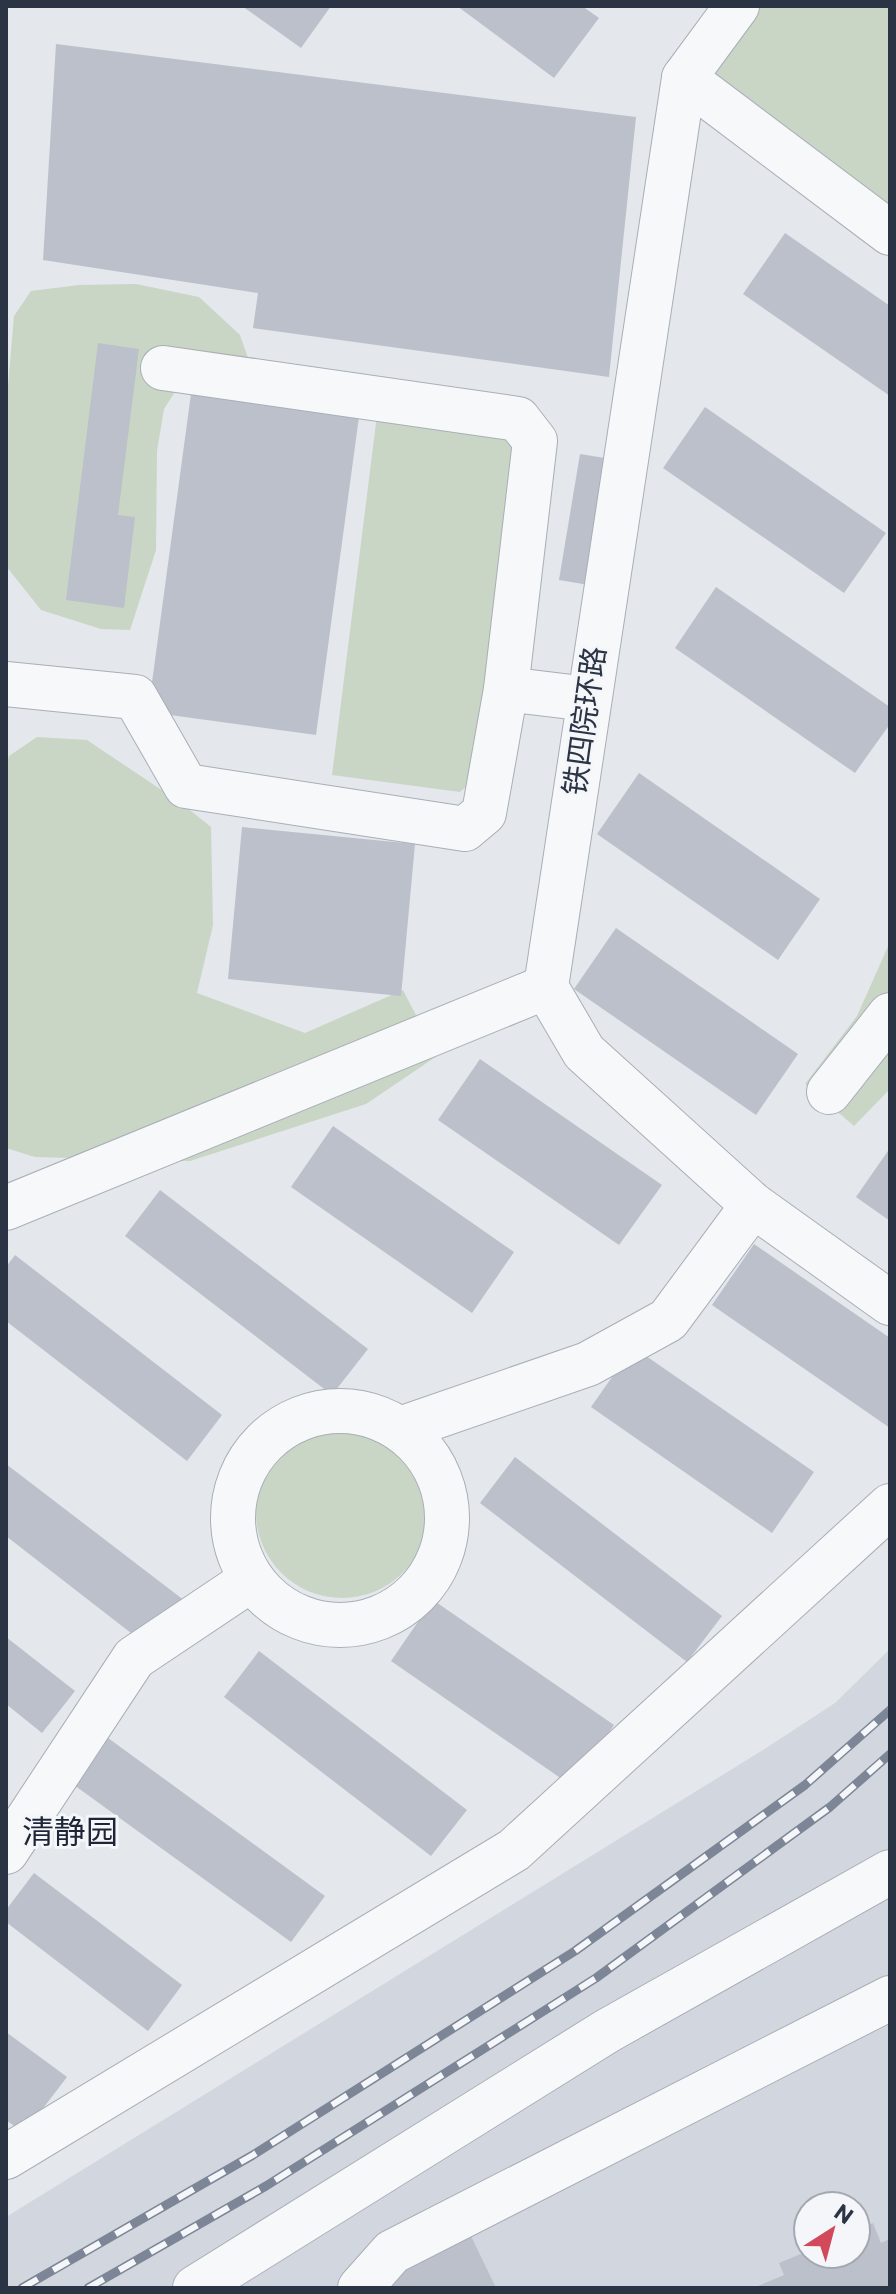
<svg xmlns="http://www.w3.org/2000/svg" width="896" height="2294" viewBox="0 0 896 2294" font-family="Commissioner,'Noto Sans SC',sans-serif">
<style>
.built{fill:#d2d6de;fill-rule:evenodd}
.green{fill:#c9d6c5}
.building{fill:#bbc0ca}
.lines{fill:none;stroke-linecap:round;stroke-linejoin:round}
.minor-casing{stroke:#a9aeb7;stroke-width:46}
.minor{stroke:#f7f8fa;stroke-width:44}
.rail-casing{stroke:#7d8696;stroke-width:9}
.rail{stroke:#f4f6f9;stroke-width:6;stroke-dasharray:18;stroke-linecap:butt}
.labels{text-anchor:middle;stroke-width:6;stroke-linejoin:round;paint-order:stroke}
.street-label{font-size:30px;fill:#2b3445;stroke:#f4f6f9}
.neighbourhood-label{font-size:32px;fill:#1d2536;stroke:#f4f6f9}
</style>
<rect width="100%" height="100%" fill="#e4e7ec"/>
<path class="built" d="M890,1649v639h-884v-71l757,-467 72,-47zM808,2206h48v48h-48z"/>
<g class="green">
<polygon points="737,6 890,6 890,233 684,78"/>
<polygon points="136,284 199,297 240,335 249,361 180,384 164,409 157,451 156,550 130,630 101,629 41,610 6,566 6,409 14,316 31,291 79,285"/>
<polygon points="377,415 505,432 522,454 480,774 460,792 332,775"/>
<polygon points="37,737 87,740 181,803 211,827 213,925 197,993 305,1033 403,990 437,1056 366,1104 190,1161 35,1157 6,1148 6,769 9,756"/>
<polygon points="890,942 890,1089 854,1126 805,1084 857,1016"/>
<circle cx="342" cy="1512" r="86"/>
</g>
<g class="building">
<polygon points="242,6 331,6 301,48"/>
<polygon points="457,6 582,6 599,18 554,78"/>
<polygon points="56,44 636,117 609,377 253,328 258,293 43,260"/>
<polygon points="785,233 890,306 890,396 743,294"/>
<polygon points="98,343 139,349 118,515 135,517 124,608 66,600"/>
<polygon points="193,379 361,402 316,735 148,712"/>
<polygon points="705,407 886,533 844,593 663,468"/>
<polygon points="580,454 611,459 589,585 559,580"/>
<polygon points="716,587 890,707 890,724 855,773 675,648"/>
<polygon points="639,773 820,899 778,960 597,834"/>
<polygon points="242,827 415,844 401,996 228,979"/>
<polygon points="616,928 798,1054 756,1115 574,989"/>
<polygon points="480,1059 662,1185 619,1245 438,1120"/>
<polygon points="333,1126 514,1252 472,1313 291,1187"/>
<polygon points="890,1148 890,1221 856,1197"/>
<polygon points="160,1190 368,1349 332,1395 125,1236"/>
<polygon points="754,1244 890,1338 890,1428 712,1305"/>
<polygon points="15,1255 222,1415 187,1461 6,1321 6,1267"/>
<polygon points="633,1347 814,1472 772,1533 591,1407"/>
<polygon points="515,1457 722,1616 687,1662 480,1503"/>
<polygon points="6,1464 185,1601 149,1647 6,1536"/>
<polygon points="433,1600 614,1725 572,1786 391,1661"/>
<polygon points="6,1637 75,1691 42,1733 6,1704"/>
<polygon points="259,1651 467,1810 431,1856 224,1697"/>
<polygon points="108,1738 325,1896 291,1942 74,1785"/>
<polygon points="34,1873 182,1985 148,2031 6,1922 6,1910"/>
<polygon points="6,2032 67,2077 24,2133 6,2120"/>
<polygon points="873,2223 881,2243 890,2239 890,2288 753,2288 784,2275 779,2263 808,2251 808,2254 856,2254 856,2231"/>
<polygon points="471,2236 496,2288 375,2288 372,2283"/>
</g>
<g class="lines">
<defs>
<g id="minor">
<polyline points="737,6 684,78 546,987 584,1052 753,1205 890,1303"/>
<polyline points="684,78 890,233"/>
<polyline points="163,368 518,419 535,441 506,689"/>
<polyline points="6,684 135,697 186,786 465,829 484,813 506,689 588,699"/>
<polyline points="829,1092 890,1015"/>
<polyline points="6,1208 546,987"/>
<circle cx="340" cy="1518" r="107"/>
<polyline points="400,1429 588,1364 668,1320 753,1205"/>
<polyline points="6,1852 134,1658 252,1579"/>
<polyline points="6,2157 514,1850 890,1506"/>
<polyline points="195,2288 607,2031 890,1872"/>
<polyline points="360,2288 392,2252 890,1998"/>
</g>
</defs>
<use href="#minor" class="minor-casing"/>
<use href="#minor" class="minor"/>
<defs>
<g id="rail">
<polyline points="22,2288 253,2155 575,1951 805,1785 890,1710"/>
<polyline points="88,2288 266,2186 596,1978 830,1807 890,1754"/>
</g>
</defs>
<use href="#rail" class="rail-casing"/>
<use href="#rail" class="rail"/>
</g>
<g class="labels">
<g class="street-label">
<text transform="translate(585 721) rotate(-82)" y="10">铁四院环路</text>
</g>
<g class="neighbourhood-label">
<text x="70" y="1843">清静园</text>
</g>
</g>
<rect width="896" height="2294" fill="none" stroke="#2b3445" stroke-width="16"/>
<g transform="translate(832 2230) rotate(36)"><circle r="38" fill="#f4f6f9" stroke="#a4a8b1" stroke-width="2"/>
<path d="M0-6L14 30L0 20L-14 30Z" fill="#d1495b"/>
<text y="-12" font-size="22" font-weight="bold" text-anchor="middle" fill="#2b3445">N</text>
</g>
</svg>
